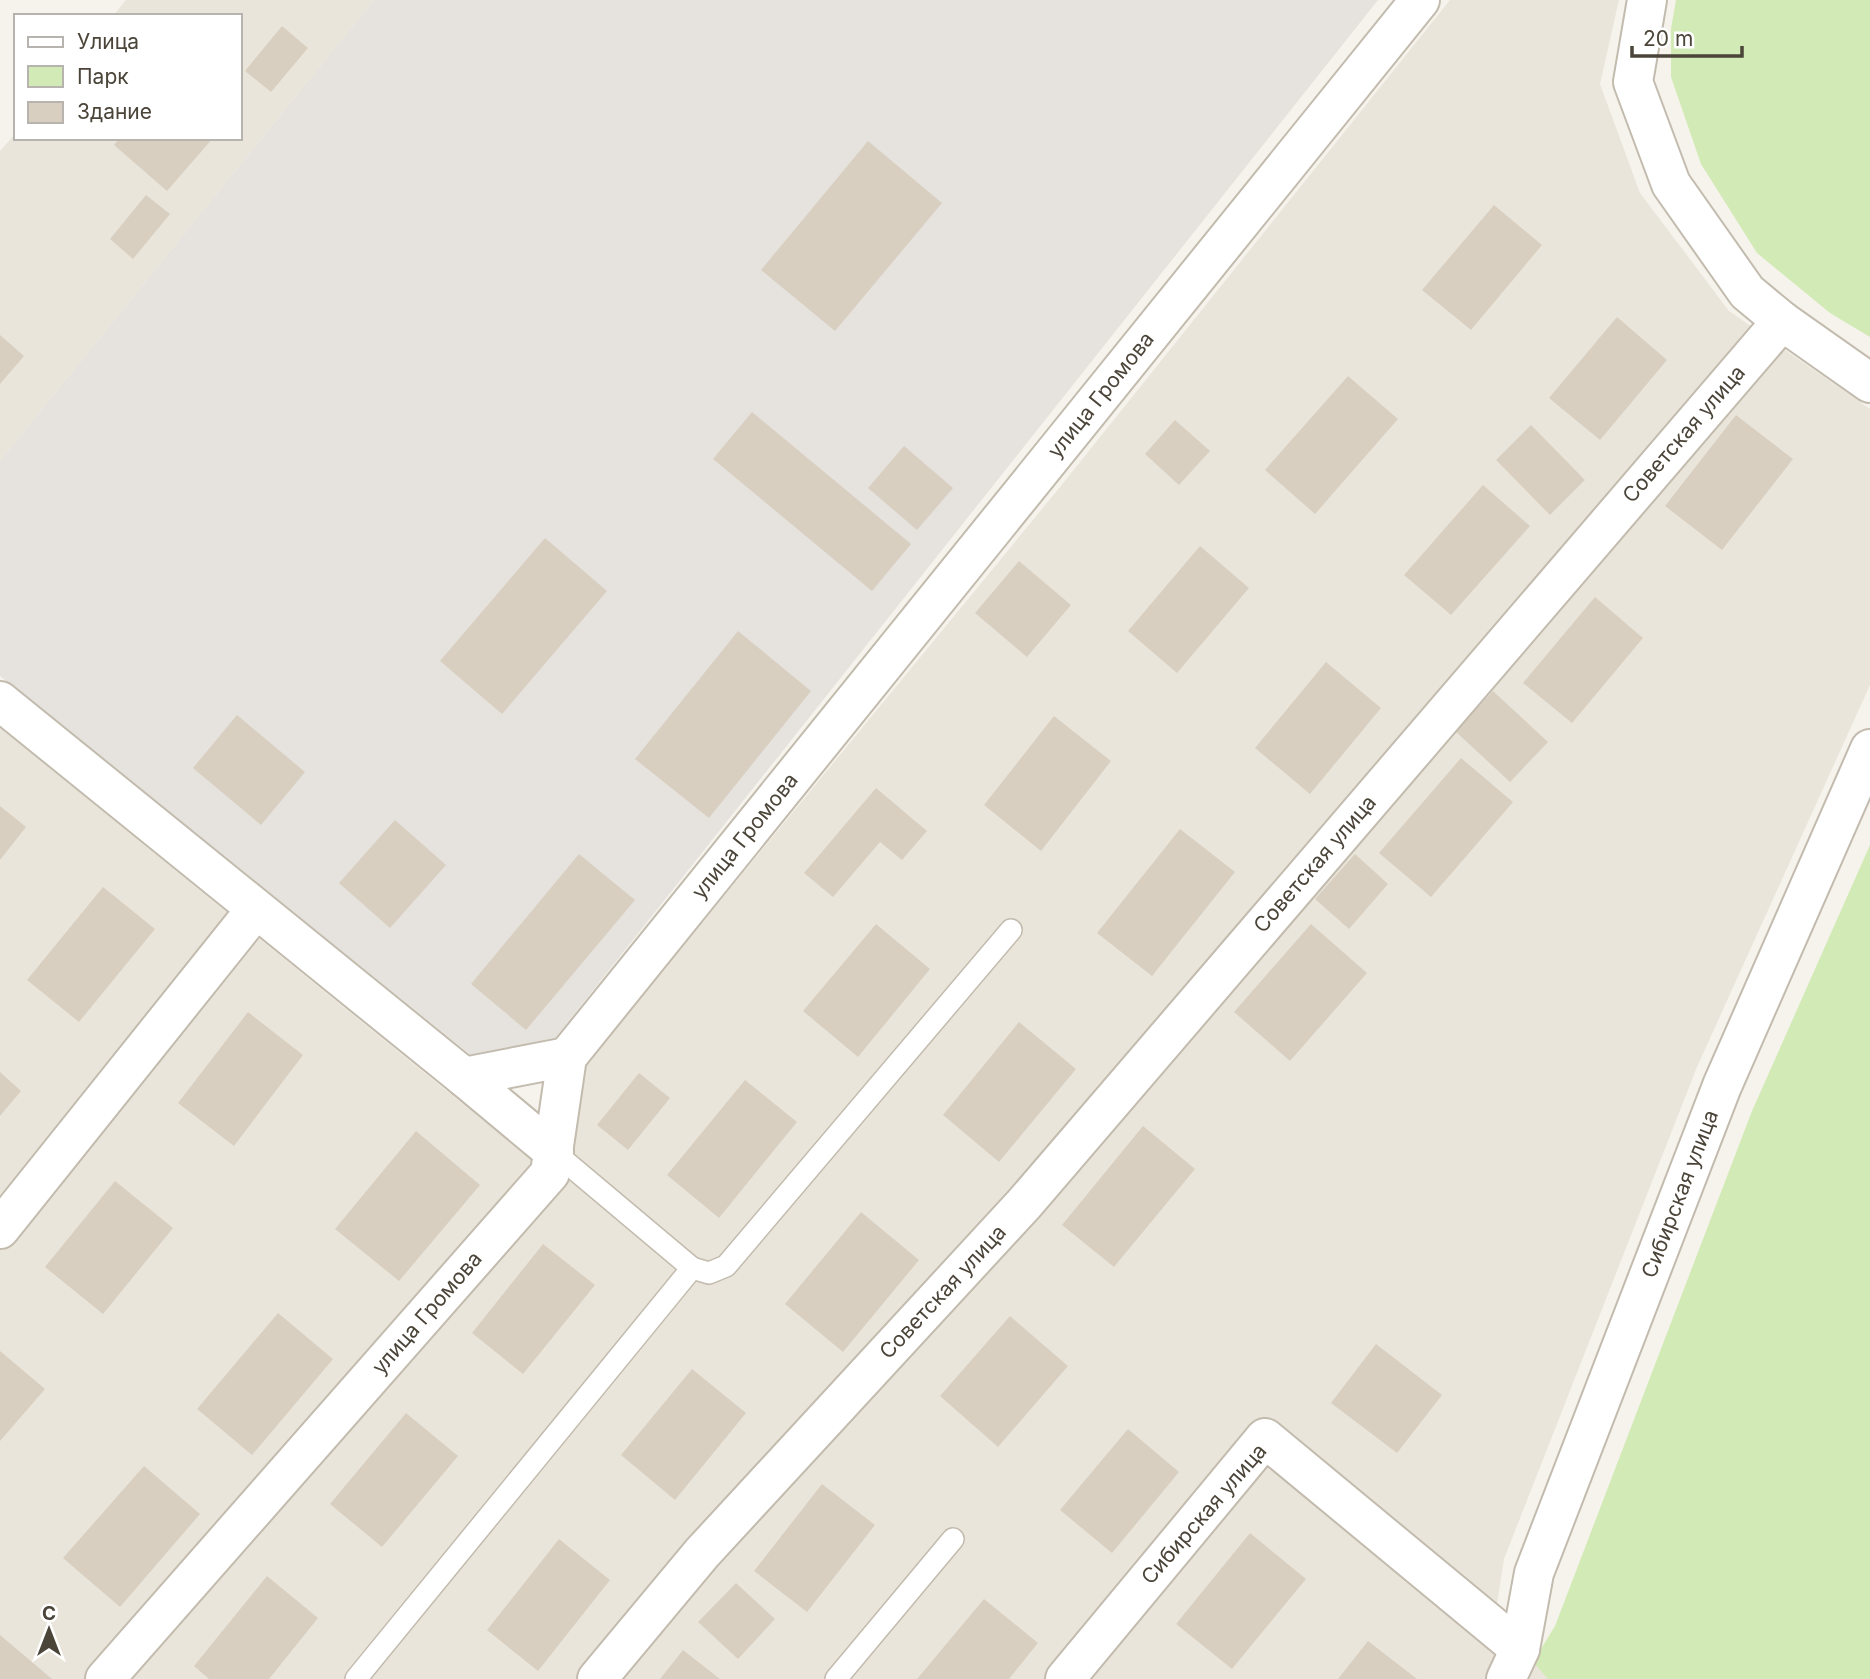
<svg xmlns="http://www.w3.org/2000/svg" width="1870" height="1679" viewBox="0 0 1870 1679" font-family="Inter,sans-serif">
<style>
.residential{fill:#eae5da}
.industrial{fill:#e6e2dd}
.green{fill:#d2eab5}
.building{fill:#d8cfc1}
.lines{fill:none;stroke-linecap:round;stroke-linejoin:round}
.lane-casing{stroke:#c2bbae;stroke-width:24}
.street-casing{stroke:#c2bbae;stroke-width:42}
.lane{stroke:#fff;stroke-width:21}
.street{stroke:#fff;stroke-width:38}
.labels{text-anchor:middle;stroke-width:5;stroke-linejoin:round;paint-order:stroke}
.street-label{font-size:21px;fill:#4b4439;stroke:#fff}
</style>
<rect width="100%" height="100%" fill="#f6f3ec"/>
<g class="residential">
<polygon points="126,0 374,0 0,461 0,151 16,133 16,138 240,138 240,16 113,16"/>
<polygon points="1450,0 1619,0 1600,84 1640,193 1729,311 1870,409 1870,685 1697,1067 1504,1559 1497,1604 1561,1679 0,1679 0,728 517,1148 1060,487"/>
</g>
<polygon class="industrial" points="374,0 1378,0 552,1042 472,1056 0,676 0,461"/>
<g class="green">
<polygon points="1676,0 1870,0 1870,337 1830,313 1757,253 1701,164 1671,77 1671,29"/>
<polygon points="1870,845 1870,1679 1548,1679 1533,1662 1555,1626 1752,1111"/>
</g>
<g class="building">
<polygon points="282,26 308,48 271,92 245,71"/>
<polygon points="120,138 213,138 167,191 114,145"/>
<polygon points="868,141 942,203 835,331 761,270"/>
<polygon points="146,195 170,214 133,259 110,239"/>
<polygon points="1494,205 1542,245 1471,330 1422,290"/>
<polygon points="1617,317 1667,360 1600,440 1549,398"/>
<polygon points="0,335 24,356 0,384"/>
<polygon points="1348,376 1398,419 1315,514 1265,470"/>
<polygon points="752,412 911,544 872,591 713,459"/>
<polygon points="1736,415 1793,459 1722,550 1665,506"/>
<polygon points="1175,420 1210,451 1179,485 1145,454"/>
<polygon points="1531,425 1585,480 1550,515 1496,460"/>
<polygon points="904,446 953,488 917,530 868,488"/>
<polygon points="1483,485 1530,526 1451,615 1404,575"/>
<polygon points="545,538 607,591 502,714 440,661"/>
<polygon points="1200,546 1249,588 1177,673 1128,631"/>
<polygon points="1019,561 1071,605 1027,657 975,613"/>
<polygon points="1595,597 1643,638 1572,723 1523,683"/>
<polygon points="738,631 811,691 709,818 635,759"/>
<polygon points="1326,662 1381,708 1310,794 1255,748"/>
<polygon points="1493,691 1548,742 1510,782 1455,731"/>
<polygon points="237,715 305,772 261,825 193,768"/>
<polygon points="1054,716 1111,761 1041,851 984,805"/>
<polygon points="1461,758 1513,802 1431,897 1379,853"/>
<polygon points="876,788 927,831 902,860 880,842 833,897 804,873"/>
<polygon points="0,806 26,827 0,860"/>
<polygon points="395,820 446,865 390,928 339,883"/>
<polygon points="1180,829 1235,872 1152,976 1097,933"/>
<polygon points="579,854 635,900 526,1030 471,984"/>
<polygon points="1355,854 1388,884 1349,929 1315,899"/>
<polygon points="103,887 155,929 79,1022 27,980"/>
<polygon points="876,924 930,969 858,1057 803,1011"/>
<polygon points="1311,924 1367,973 1290,1061 1234,1012"/>
<polygon points="248,1012 303,1055 234,1146 178,1103"/>
<polygon points="1019,1022 1076,1069 999,1162 943,1115"/>
<polygon points="0,1072 21,1091 0,1116"/>
<polygon points="639,1073 670,1098 628,1150 597,1125"/>
<polygon points="745,1080 797,1122 719,1218 667,1175"/>
<polygon points="1143,1126 1195,1169 1114,1267 1062,1225"/>
<polygon points="416,1131 480,1185 399,1281 335,1229"/>
<polygon points="115,1181 173,1228 103,1314 45,1267"/>
<polygon points="861,1212 919,1260 843,1352 785,1304"/>
<polygon points="543,1244 595,1285 523,1374 472,1333"/>
<polygon points="278,1313 333,1359 252,1455 197,1409"/>
<polygon points="1010,1316 1068,1366 998,1447 940,1396"/>
<polygon points="1376,1344 1442,1395 1397,1453 1331,1403"/>
<polygon points="0,1351 45,1389 0,1441"/>
<polygon points="692,1369 746,1413 675,1500 621,1455"/>
<polygon points="406,1413 458,1456 382,1547 330,1504"/>
<polygon points="1128,1429 1179,1472 1112,1553 1060,1510"/>
<polygon points="144,1466 200,1514 120,1607 63,1558"/>
<polygon points="822,1484 875,1525 807,1612 754,1571"/>
<polygon points="1250,1533 1306,1579 1232,1669 1176,1624"/>
<polygon points="559,1539 610,1580 538,1671 487,1630"/>
<polygon points="267,1576 318,1618 269,1679 209,1679 194,1666"/>
<polygon points="736,1583 775,1619 738,1659 698,1622"/>
<polygon points="984,1599 1038,1643 1009,1679 917,1679"/>
<polygon points="0,1635 52,1679 0,1679"/>
<polygon points="1368,1641 1417,1679 1338,1679"/>
<polygon points="683,1650 720,1679 660,1679"/>
</g>
<g class="lines">
<defs>
<g id="lane">
<polyline points="692,1268 709,1273 726,1266 1011,930"/>
<polyline points="356,1679 692,1268 554,1152"/>
<polyline points="836,1679 953,1539"/>
</g>
<g id="street">
<polyline points="1782,321 1870,383"/>
<polyline points="0,701 464,1077 567,1057"/>
<polyline points="464,1077 554,1152"/>
<polyline points="0,1229 256,909"/>
<polyline points="105,1679 550,1173 567,1057 1420,0"/>
<polyline points="597,1679 702,1553 1024,1204 1782,321 1747,292 1671,184 1633,82 1647,0"/>
<polyline points="1065,1679 1265,1438 1520,1649"/>
<polyline points="1506,1679 1520,1649 1534,1573 1722,1086 1870,749"/>
</g>
</defs>
<use href="#lane" class="lane-casing"/>
<use href="#street" class="street-casing"/>
<use href="#lane" class="lane"/>
<use href="#street" class="street"/>
</g>
<g class="labels">
<g class="street-label">
<text transform="translate(1101 395) rotate(-51)" y="7">улица Громова</text>
<text transform="translate(1684 434) rotate(-49)" y="7">Советская улица</text>
<text transform="translate(745 836) rotate(-51)" y="7">улица Громова</text>
<text transform="translate(1315 864) rotate(-49)" y="7">Советская улица</text>
<text transform="translate(1680 1194) rotate(-69)" y="7">Сибирская улица</text>
<text transform="translate(943 1292) rotate(-47)" y="7">Советская улица</text>
<text transform="translate(427 1313) rotate(-49)" y="7">улица Громова</text>
<text transform="translate(1204 1514) rotate(-49)" y="7">Сибирская улица</text>
</g>
</g>
<rect x="14" y="14" width="228" height="126" fill="#ffffff" stroke="#b7b4b0" stroke-width="2"/>
<rect x="28" y="37" width="35" height="10" fill="#ffffff" stroke="#b7b4b0" stroke-width="2"/>
<text x="77" y="49" font-size="21" fill="#4b4439">Улица</text>
<rect x="28" y="66" width="35" height="21" fill="#d2eab5" stroke="#b7b4b0" stroke-width="2"/>
<text x="77" y="84" font-size="21" fill="#4b4439">Парк</text>
<rect x="28" y="102" width="35" height="21" fill="#d8cfc1" stroke="#b7b4b0" stroke-width="2"/>
<text x="77" y="119" font-size="21" fill="#4b4439">Здание</text>
<g transform="translate(49 1630)" stroke="#ffffff" stroke-width="5" paint-order="stroke">
<path d="M0-5L12 26L0 18L-12 26Z" fill="#4b4439"/>
<text y="-10" font-size="19" font-weight="bold" text-anchor="middle" fill="#4b4439">С</text>
</g>
<path d="M1632 46v10h110v-10" fill="none" stroke="#4b4439" stroke-width="3.5"/>
<text x="1643" y="46" font-size="21" fill="#4b4439" stroke="#ffffff" stroke-width="5" paint-order="stroke">20 m</text>
</svg>
